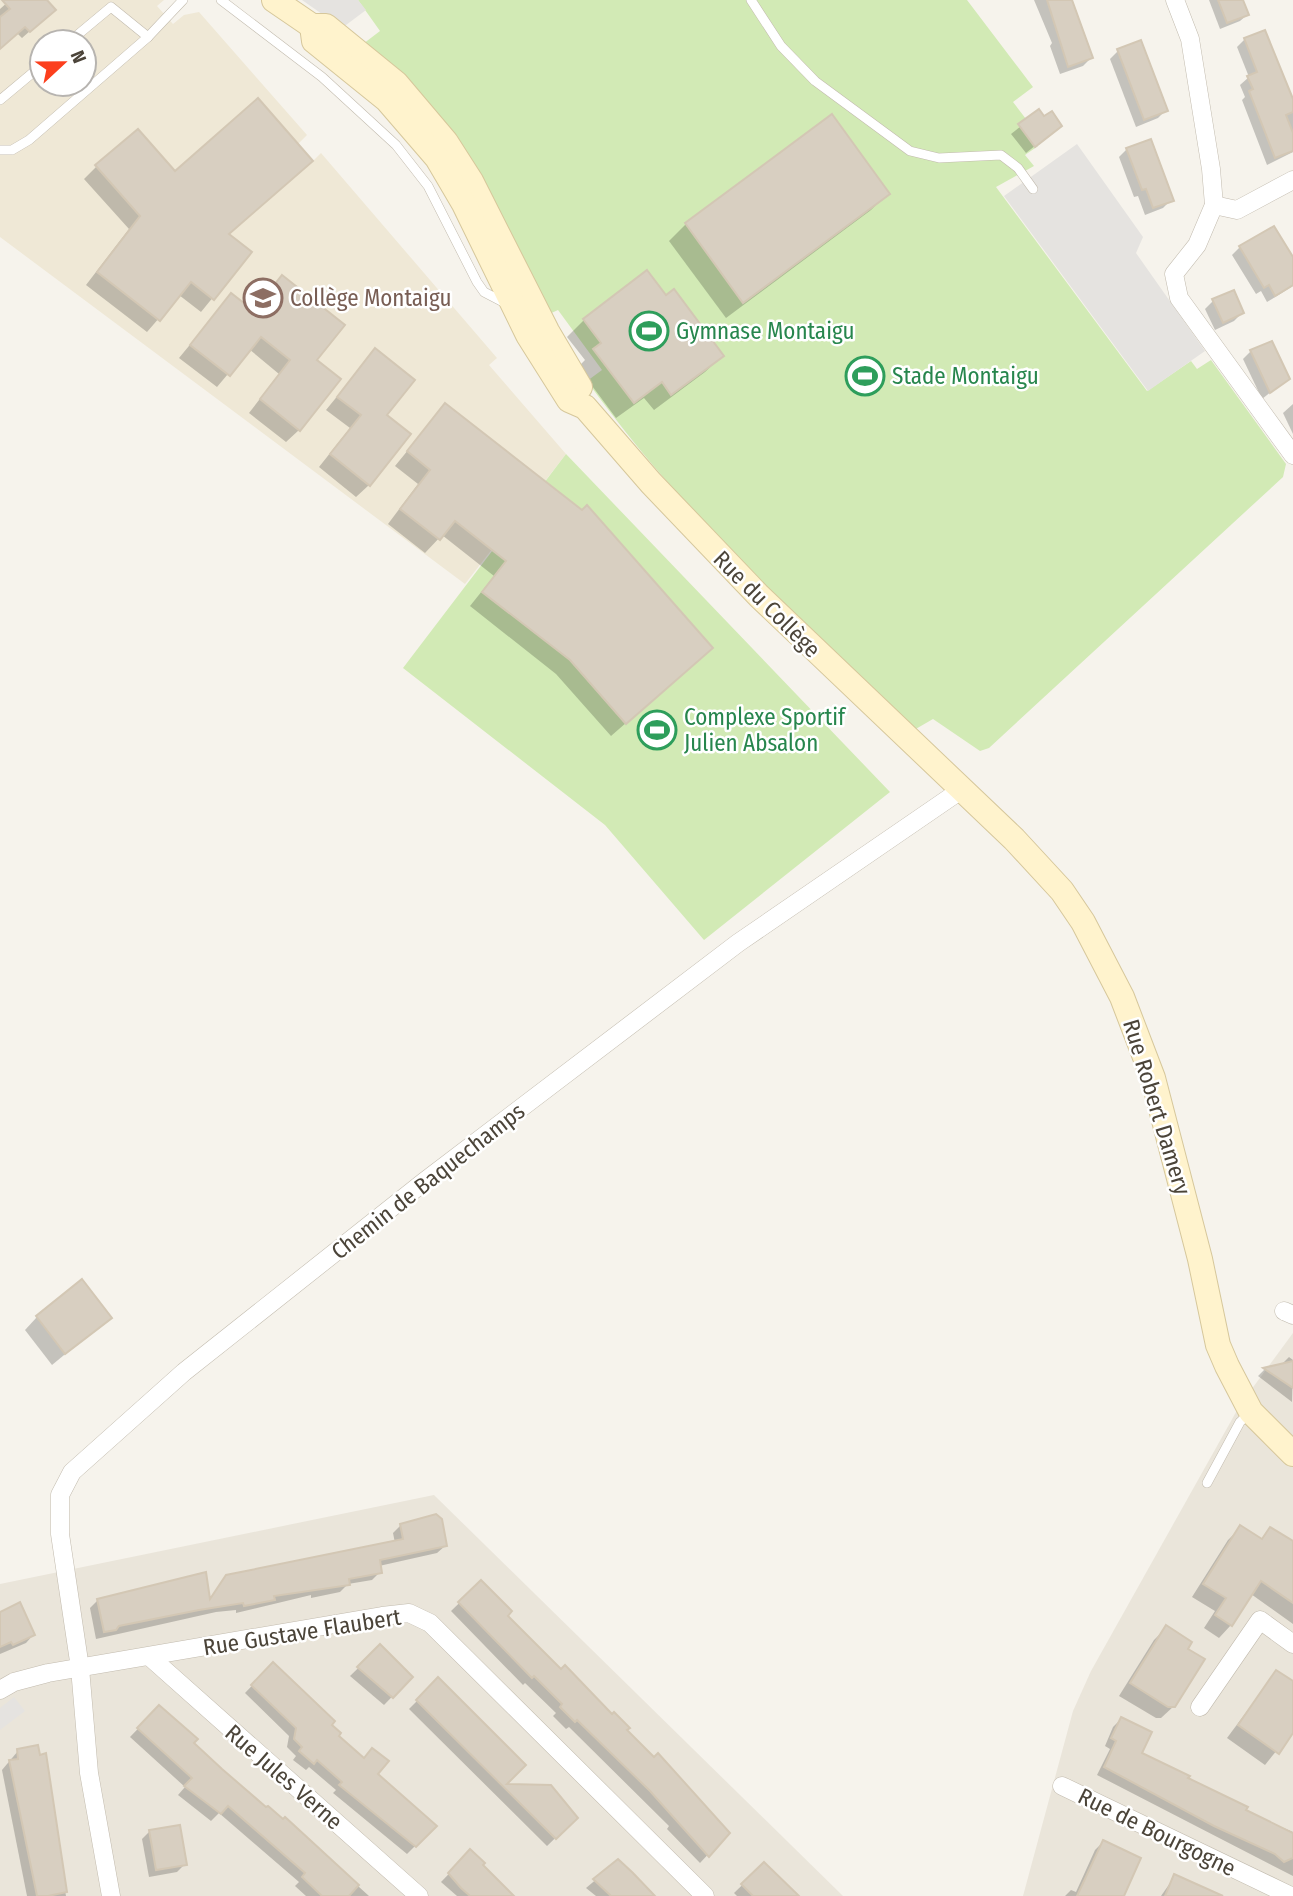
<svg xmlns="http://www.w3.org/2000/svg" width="1293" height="1896" viewBox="0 0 1293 1896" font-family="'Fira Sans Condensed',sans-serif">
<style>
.residential{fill:#eae5da}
.education{fill:#efe8d6;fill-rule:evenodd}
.pitch{fill:#d2eab5}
.parking{fill:#e5e3e0}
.shadow{fill:#0003}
.building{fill:#d8cfc1;stroke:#d3c7b4;stroke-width:2}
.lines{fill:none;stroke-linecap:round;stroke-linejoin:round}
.lane-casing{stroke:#c2bbae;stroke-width:10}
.street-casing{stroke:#c2bbae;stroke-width:19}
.secondary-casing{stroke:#d6c79b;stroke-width:26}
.lane{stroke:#fff;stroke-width:9}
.street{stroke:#fff;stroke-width:18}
.secondary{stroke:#fff3cd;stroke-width:24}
.labels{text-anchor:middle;stroke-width:5;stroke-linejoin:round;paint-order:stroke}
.education-label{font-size:23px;fill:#785e54;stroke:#fff;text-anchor:start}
.leisure-label{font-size:23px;fill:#27864d;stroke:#fff;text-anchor:start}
.street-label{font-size:23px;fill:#4b4439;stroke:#fff}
</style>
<rect width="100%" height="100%" fill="#f6f3ec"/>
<g class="residential">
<polygon points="1293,1333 1293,1896 1023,1896 1073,1711 1091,1671 1240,1405"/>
<polygon points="434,1495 843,1896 0,1896 0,1584"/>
</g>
<path class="education" d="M0,0h164l-7,6 16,18 11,-9 15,-3 108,123 -9,9 15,17 8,-8 176,205 -8,7 77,89 -101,130 -465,-347zM42,42h42v42h-42z"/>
<g class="pitch">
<path d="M358,0h609l66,87 -20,15 13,17 -8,6 20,21 -13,9 9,11 -38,21 151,204 44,-30 6,8 14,-9 75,104 -3,13 -294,271 -9,3 -47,-32 -19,11c-116,-109 -234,-220 -327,-349l15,-11 -44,-60 -11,5 -184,-271 17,-13z"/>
<polygon points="566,454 890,792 704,940 605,825 403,668"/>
</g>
<g class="parking">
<polygon points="302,0 358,0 366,10 342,28"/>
<polygon points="1077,144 1143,237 1136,253 1205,351 1148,391 1004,196"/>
<polygon points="14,1697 25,1711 0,1730 0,1708"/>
</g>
<g class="shadow">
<polygon points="10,0 45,0 46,17 22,38 17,33 0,48 0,9"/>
<polygon points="1034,0 1070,0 1091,58 1083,66 1060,74 1050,46 1052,43"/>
<polygon points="1209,0 1241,0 1247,15 1240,21 1220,29"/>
<polygon points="1245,39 1293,104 1293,152 1267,165 1242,100 1245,97 1240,85 1249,77 1237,47"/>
<polygon points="1118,51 1166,110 1158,118 1136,127 1110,59"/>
<polygon points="1039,112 1044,119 1060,126 1026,153 1011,134"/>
<polygon points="831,117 888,193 871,210 726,318 669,241 686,224"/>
<polygon points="1127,149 1171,200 1163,208 1145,215 1138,196 1134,197 1119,157"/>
<polygon points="96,167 174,173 227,235 250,252 201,312 179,295 147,332 86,285 129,229 84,179"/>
<polygon points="1240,247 1293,270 1293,286 1267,302 1261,291 1256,294 1232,255"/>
<polygon points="282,278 315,361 299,430 286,442 249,413 279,374 249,349 217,387 179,358 231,295 253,312"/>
<polygon points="666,298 722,356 705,372 654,410 644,398 616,418 578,367 585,360 567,337 584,320"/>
<polygon points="1213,301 1242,313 1234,321 1215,330 1205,309"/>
<polygon points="375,350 385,416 369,485 356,497 319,467 350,428 326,410"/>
<polygon points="1251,351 1286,380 1262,399 1243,359"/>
<polygon points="1293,404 1293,434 1283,413"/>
<polygon points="445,405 697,661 611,736 556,674 470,606 494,576 442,535 425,553 388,524 418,484 395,466"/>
<polygon points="37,1317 110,1317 52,1365 25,1330"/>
<polygon points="1289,1357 1293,1360 1292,1402 1258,1376 1264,1370 1281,1365"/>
<polygon points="401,1525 445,1546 437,1553 379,1566 380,1572 372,1580 348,1584 340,1592 311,1598 311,1595 236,1613 236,1610 216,1612 96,1639 90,1608 98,1600 209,1600 227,1576 395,1543 393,1533"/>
<polygon points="1240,1528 1260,1540 1271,1529 1293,1544 1293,1624 1251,1594 1231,1625 1219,1638 1204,1628 1215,1611 1192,1597 1228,1540"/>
<polygon points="481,1582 505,1616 728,1833 700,1863 667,1829 669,1826 569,1727 566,1729 553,1716 556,1713 525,1683 523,1685 451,1611"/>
<polygon points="0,1613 33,1635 26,1643 0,1654"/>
<polygon points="1166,1628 1186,1649 1174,1706 1161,1718 1156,1718 1119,1696 1154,1640"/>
<polygon points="380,1647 411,1677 384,1705 350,1676"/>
<polygon points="273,1664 337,1736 435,1826 407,1854 333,1793 336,1790 309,1767 306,1770 293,1760 296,1756 287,1747 289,1736 245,1693"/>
<polygon points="1276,1672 1293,1684 1293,1730 1265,1765 1227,1738"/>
<polygon points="438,1680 503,1786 576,1818 547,1846 409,1709"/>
<polygon points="159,1707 191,1743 283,1822 285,1820 369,1896 306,1896 295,1886 299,1882 219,1813 211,1821 178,1795 185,1787 130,1737"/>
<polygon points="1121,1719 1140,1754 1243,1811 1293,1832 1293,1876 1097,1775 1110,1749 1105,1746 1113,1727"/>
<polygon points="18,1751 62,1875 66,1896 27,1896 2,1770"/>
<polygon points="150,1831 185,1864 177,1872 149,1877 142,1839"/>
<polygon points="1103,1842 1097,1896 1065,1896 1071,1890 1076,1892 1095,1850"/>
<polygon points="470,1852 512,1896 457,1896 441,1882"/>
<polygon points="618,1861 652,1892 648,1896 596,1896 586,1888"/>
<polygon points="764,1864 795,1896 737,1896 734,1893"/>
<polygon points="1175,1876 1205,1896 1161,1896"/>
</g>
<g class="building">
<polygon points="2,0 47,0 56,10 30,32 25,27 0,49 0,17 10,9"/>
<polygon points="1047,0 1072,0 1093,58 1068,67"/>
<polygon points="1218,0 1243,0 1249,15 1227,23"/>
<polygon points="1265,30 1293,99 1293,112 1286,115 1293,133 1293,151 1275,158 1249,91 1253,89 1247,76 1257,72 1244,38"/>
<polygon points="1141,40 1168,111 1144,120 1117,49"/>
<polygon points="258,98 313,161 229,234 252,252 214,300 191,282 160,321 97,272 140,216 95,165 138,129 175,171"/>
<polygon points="1039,109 1044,116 1052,111 1062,126 1035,147 1018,124"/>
<polygon points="832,114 890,194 743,303 685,223"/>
<polygon points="1151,139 1174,201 1153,208 1146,189 1142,190 1126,148"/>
<polygon points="1274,226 1293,257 1293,285 1275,296 1269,285 1264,288 1239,246"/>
<polygon points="647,270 666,295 674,289 724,356 671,395 662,382 634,403 593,349 601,343 583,319"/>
<polygon points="282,275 345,325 317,360 341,379 300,431 260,399 290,360 261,337 230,376 190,345 231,293 254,311"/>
<polygon points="1234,290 1244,313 1223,323 1212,299"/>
<polygon points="1272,341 1290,379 1270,393 1250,350"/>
<polygon points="375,348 415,380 387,415 411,434 370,486 330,454 361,415 337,397"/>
<polygon points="445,403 582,510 587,505 713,648 626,724 570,660 482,592 506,561 455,521 440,540 400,509 430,470 407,451"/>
<polygon points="82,1279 112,1318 65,1354 36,1316"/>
<polygon points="1293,1361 1293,1388 1263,1368"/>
<polygon points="436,1514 442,1519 447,1546 380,1560 382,1573 349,1579 350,1585 274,1596 275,1600 244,1606 243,1603 199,1610 119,1626 116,1630 104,1632 97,1599 206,1572 210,1599 226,1575 403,1539 400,1524"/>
<polygon points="1240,1525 1262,1539 1270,1527 1293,1541 1293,1603 1261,1581 1232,1626 1215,1615 1226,1598 1203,1584"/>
<polygon points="481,1580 512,1611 508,1616 561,1669 565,1665 612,1714 614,1712 630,1728 627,1730 654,1757 658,1753 730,1833 709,1857 650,1791 577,1720 575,1722 560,1707 562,1704 534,1676 532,1678 458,1602"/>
<polygon points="20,1602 35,1635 13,1645 11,1642 0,1647 0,1612"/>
<polygon points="1166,1625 1192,1642 1188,1649 1205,1659 1175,1707 1168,1707 1130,1683"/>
<polygon points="380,1644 413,1677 393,1698 357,1667"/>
<polygon points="273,1662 335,1721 332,1725 341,1733 339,1736 364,1758 372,1748 389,1761 378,1774 437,1826 416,1847 339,1785 342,1782 317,1760 314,1764 299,1751 302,1747 294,1739 296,1728 251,1685"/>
<polygon points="1276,1670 1293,1681 1293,1733 1279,1754 1238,1725"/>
<polygon points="438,1677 526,1765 507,1784 551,1785 578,1818 556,1839 416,1700"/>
<polygon points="159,1705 198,1739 194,1743 222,1769 266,1807 268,1806 283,1819 285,1817 359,1885 349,1896 322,1896 302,1877 305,1873 228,1806 221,1814 184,1786 192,1778 137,1728"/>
<polygon points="1121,1717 1152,1732 1142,1753 1190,1776 1188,1778 1248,1807 1246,1810 1293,1833 1293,1858 1284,1862 1275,1854 1214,1826 1104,1767 1116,1741 1111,1738"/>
<polygon points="38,1745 40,1755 46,1753 67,1892 48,1896 37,1896 9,1760 18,1759 17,1749"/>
<polygon points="180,1825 187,1865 156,1870 149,1830"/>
<polygon points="1103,1840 1141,1858 1124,1896 1077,1896"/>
<polygon points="470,1849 485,1863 483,1865 514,1896 470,1896 461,1888 448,1873"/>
<polygon points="618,1859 633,1873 655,1896 611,1896 593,1879"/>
<polygon points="764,1862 799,1896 753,1896 741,1884"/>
<polygon points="1174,1874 1223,1896 1165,1896"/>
</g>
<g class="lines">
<defs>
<g id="lane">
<polyline points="221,0 322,77 396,145 428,186 477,282 484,292 507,304"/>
<polyline points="751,0 781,46 815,81 910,151 939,158 1001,155 1018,168 1033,189"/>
<polyline points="69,42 111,7 148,37"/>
<polyline points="0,100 42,65"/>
<polyline points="0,150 12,150 29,140 148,37 183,0"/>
<polyline points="1207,1483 1240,1422 1250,1413"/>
</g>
<g id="street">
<polyline points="1175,0 1190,39 1211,169 1214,205 1197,245 1174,274 1179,298 1293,455"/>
<polyline points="1214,205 1237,210 1293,180"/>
<polyline points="1284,1311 1293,1315"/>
<polyline points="150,1657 419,1896"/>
<polyline points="0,1690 14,1682 48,1673 382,1616 409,1613 430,1623 705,1896"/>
<polyline points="1200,1707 1260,1620 1293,1644"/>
<polyline points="1062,1786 1291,1896"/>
<polyline points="111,1896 89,1773 80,1668 60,1534 60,1495 72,1472 184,1372 425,1181 738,943 961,790"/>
</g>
<g id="secondary">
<polyline points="274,0 312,26 326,26 396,83 446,142 471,181 547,331 580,387"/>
<polyline points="312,26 314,41 387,100 437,158 464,204 528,335 569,400 585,407 651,483 759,596 1014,839 1062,891 1083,922 1122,997 1153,1078 1200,1259 1218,1345 1227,1366 1251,1412 1293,1454"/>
</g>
</defs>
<use href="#lane" class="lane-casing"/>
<use href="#street" class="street-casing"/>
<use href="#secondary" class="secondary-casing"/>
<use href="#lane" class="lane"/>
<use href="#street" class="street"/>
<use href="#secondary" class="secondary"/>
</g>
<defs>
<symbol id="school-ring" viewBox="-11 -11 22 22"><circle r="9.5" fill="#fff" stroke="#8d6e63" stroke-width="1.5"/><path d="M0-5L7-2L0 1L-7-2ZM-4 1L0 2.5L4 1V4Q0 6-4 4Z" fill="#8d6e63"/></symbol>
<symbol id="stadium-ring" viewBox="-11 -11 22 22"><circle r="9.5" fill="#fff" stroke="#2e9e5b" stroke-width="1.5"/><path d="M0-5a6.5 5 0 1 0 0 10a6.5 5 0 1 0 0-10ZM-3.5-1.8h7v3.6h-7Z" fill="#2e9e5b"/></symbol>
</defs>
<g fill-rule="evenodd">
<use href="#school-ring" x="241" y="276" width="44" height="44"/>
<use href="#stadium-ring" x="627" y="309" width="44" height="44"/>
<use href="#stadium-ring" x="843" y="354" width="44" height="44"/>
<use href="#stadium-ring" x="635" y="708" width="44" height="44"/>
</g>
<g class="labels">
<g class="education-label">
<text x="290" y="306">Collège Montaigu</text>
</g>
<g class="leisure-label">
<text x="676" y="339">Gymnase Montaigu</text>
<text x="892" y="384">Stade Montaigu</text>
<text x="684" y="725">Complexe Sportif<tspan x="684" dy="26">Julien Absalon</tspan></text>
</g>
<g class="street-label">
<text transform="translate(767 604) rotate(45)" y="8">Rue du Collège</text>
<text transform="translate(1157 1107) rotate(73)" y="8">Rue Robert Damery</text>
<text transform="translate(428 1181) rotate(-38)" y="8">Chemin de Baquechamps</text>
<text transform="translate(302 1632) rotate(-9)" y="8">Rue Gustave Flaubert</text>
<text transform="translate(284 1777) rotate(41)" y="8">Rue Jules Verne</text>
<text transform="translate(1157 1832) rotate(26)" y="8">Rue de Bourgogne</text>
</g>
</g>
<g transform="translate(63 63) rotate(68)"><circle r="33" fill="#ffffff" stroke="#b7b4b0" stroke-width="2"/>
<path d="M0-5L12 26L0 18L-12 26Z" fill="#fc3f1d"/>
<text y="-10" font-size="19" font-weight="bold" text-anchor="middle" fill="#4b4439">N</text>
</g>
</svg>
